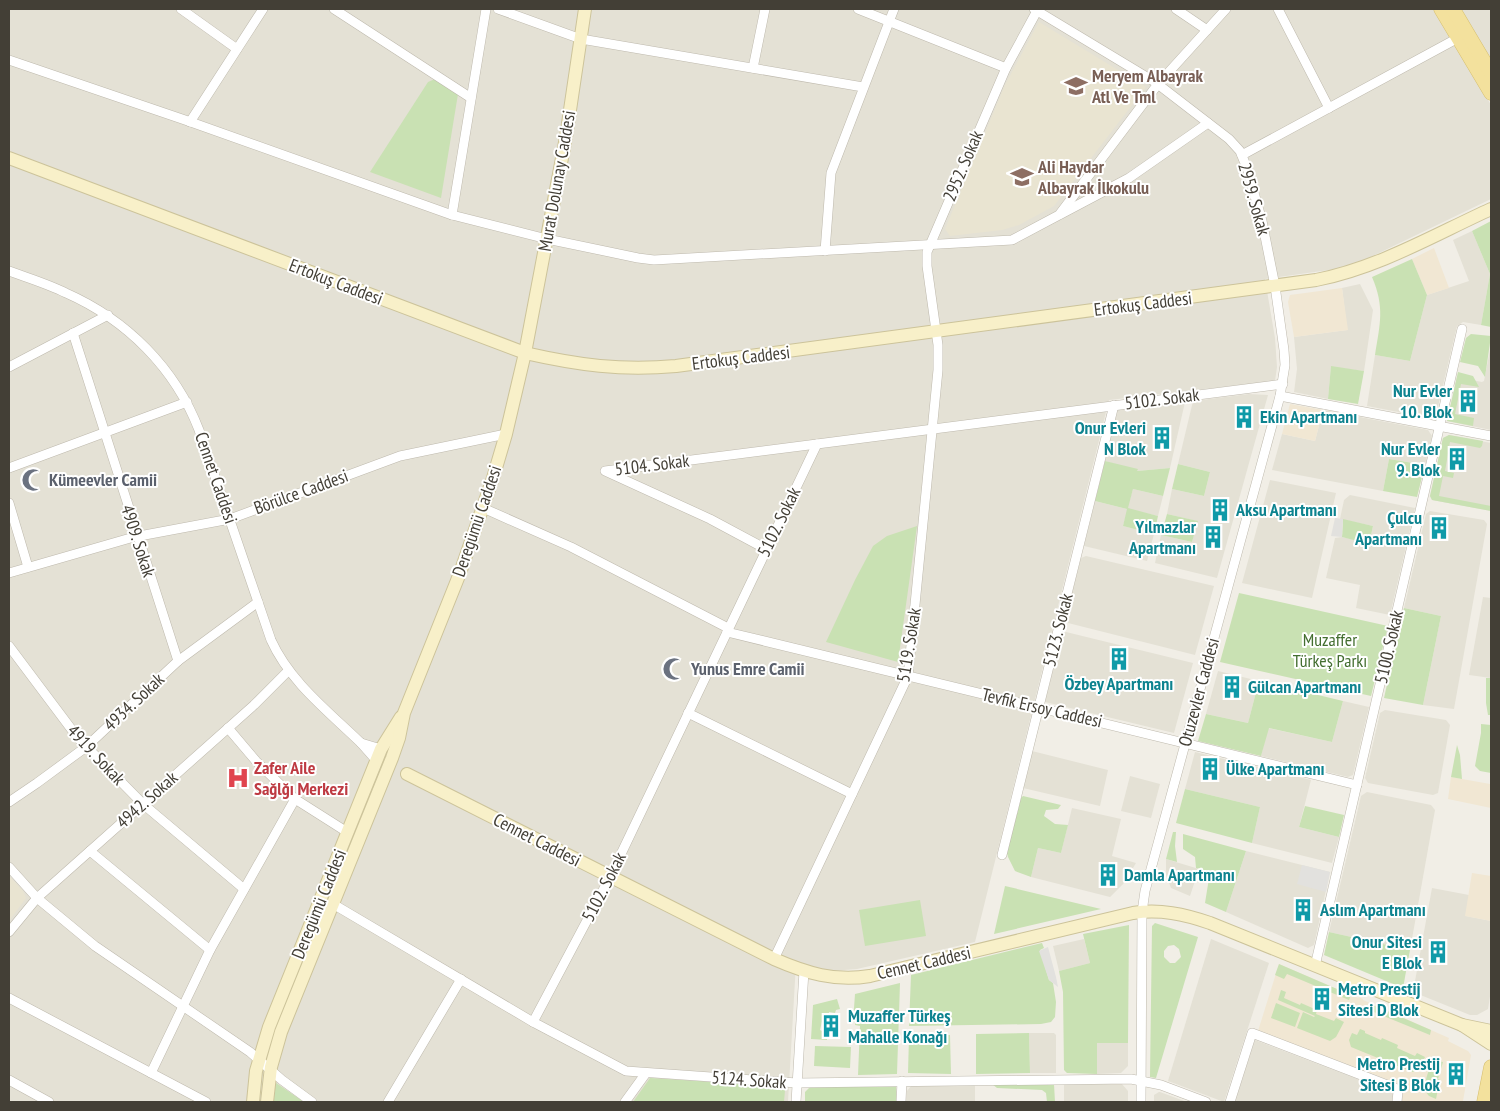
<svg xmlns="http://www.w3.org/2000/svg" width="1500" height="1111" viewBox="0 0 1500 1111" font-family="'PT Sans Narrow',sans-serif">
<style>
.residential{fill:#e4e1d5}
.commercial{fill:#f1e7d3}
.education{fill:#e9e4d1}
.green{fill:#c9e1b3;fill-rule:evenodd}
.parking{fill:#e2e1de}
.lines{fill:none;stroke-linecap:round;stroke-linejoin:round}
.street-casing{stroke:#beb9ad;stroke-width:10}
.secondary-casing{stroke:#ccc39a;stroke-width:14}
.primary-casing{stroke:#d6bf6f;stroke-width:15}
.street{stroke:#fff;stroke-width:9}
.secondary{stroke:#f8f0c9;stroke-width:12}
.primary{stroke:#f3e19d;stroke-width:14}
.labels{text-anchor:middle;stroke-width:4;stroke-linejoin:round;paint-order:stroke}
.education-label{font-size:18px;font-weight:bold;fill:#785e54;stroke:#fff;text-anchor:start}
.street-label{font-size:18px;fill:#433f36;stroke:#fff}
.culture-label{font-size:18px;font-weight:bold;fill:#0d838f;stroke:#fff;text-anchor:start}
.worship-label{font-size:18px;font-weight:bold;fill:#5b616d;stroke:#fff;text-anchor:start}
.park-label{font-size:18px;fill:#436e30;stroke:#fff}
.health-label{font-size:18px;font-weight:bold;fill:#be3a42;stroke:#fff;text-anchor:start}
</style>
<rect width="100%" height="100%" fill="#f1eee6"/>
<g class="residential">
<polygon points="9,9 1435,9 1491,105 1491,199 1350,267 1265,279 1275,338 1277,367 1275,381 1109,400 975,942 857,969 831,971 796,963 788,1102 9,1102"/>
<polygon points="1455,9 1491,9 1491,66"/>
<polygon points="1472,231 1490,274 1481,325 1463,322 1457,326 1435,419 1367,406 1375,355 1410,361 1427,295 1469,281 1453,240"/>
<polygon points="1360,284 1373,310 1364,371 1331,367 1328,399 1294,392 1297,369 1294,337 1347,330 1342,288"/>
<polygon points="1491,345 1491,430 1447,421 1457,377 1482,382 1484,381"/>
<polygon points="1249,394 1268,395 1217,578 1155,563 1161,535 1192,542 1197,521 1167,514 1172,489 1204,496 1210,472 1178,464 1193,401"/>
<polygon points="1185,402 1170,468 1137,471 1105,461 1118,410"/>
<polygon points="1323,410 1428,430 1432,436 1425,465 1389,459 1383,491 1272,470 1282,434 1315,441"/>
<polygon points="1449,435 1491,443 1491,511 1432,500 1430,496 1443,438"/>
<polygon points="1270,480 1336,493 1312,598 1242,583"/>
<polygon points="1133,489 1163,496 1158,516 1128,509 1123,526 1154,534 1147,561 1084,546 1095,501 1127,509"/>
<polygon points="1350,495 1415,508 1390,615 1356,608 1360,585 1326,578 1335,538 1342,537 1369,543 1373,526 1340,519 1344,500"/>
<polygon points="1430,511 1484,520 1487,524 1454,709 1423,705 1441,616 1404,608 1426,514"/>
<polygon points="1086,556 1214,586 1195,655 1068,623 1065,620 1081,558"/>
<polygon points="1483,597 1491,598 1491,678 1469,675"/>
<polygon points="1066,632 1193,663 1174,733 1045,702 1062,634"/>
<polygon points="1218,671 1259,681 1248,723 1206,714"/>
<polygon points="1343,701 1369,707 1353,775 1348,777 1261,756 1268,728 1332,742"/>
<polygon points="1385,710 1446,720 1450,725 1438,793 1433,795 1368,783 1365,778 1380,713"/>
<polygon points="1032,751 1108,770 1100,806 1023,788"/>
<polygon points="1195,752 1311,780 1299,827 1339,837 1332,863 1252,843 1260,807 1185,789"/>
<polygon points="1130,776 1160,784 1151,818 1121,811"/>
<polygon points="1367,792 1431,805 1435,810 1410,950 1329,932 1361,796"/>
<polygon points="1072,808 1121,819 1112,856 1136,863 1124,883 1110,897 1031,877 1038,848 1061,853"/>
<polygon points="1246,851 1330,872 1314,945 1308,948 1226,912"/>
<polygon points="1166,859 1199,869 1190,896 1171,888 1166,875"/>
<polygon points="1432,888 1469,895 1466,916 1491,921 1491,990 1488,1009 1477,1015 1470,1015 1413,992"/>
<polygon points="1084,939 1090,963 1059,971 1053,946"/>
<polygon points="1211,939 1269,963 1224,1102 1168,1081"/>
<polygon points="1029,1033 1054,1033 1056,1035 1056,1073 1030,1073"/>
<polygon points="1255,1040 1389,1091 1393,1094 1392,1102 1235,1102"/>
<polygon points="1097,1043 1128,1043 1128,1066 1121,1073 1097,1074"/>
<polygon points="1121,1083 1128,1091 1128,1102 1064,1102 1064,1084"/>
<polygon points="975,1084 975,1102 906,1102 907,1091 912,1085"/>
<polygon points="1159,1092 1160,1092 1187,1102 1154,1102 1154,1095"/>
</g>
<g class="commercial">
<polygon points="1434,248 1449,288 1427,295 1412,259"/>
<polygon points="1342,288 1348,330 1294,337 1288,302 1290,295"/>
<polygon points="1290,404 1323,410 1315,441 1282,434"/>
<polygon points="1451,777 1490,784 1491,782 1491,808 1448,799"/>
<polygon points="1472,873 1491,876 1491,921 1465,916"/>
<polygon points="1279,964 1358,998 1359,997 1363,999 1363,1000 1449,1038 1448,1041 1468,1051 1471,1055 1463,1101 1466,1102 1401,1102 1404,1089 1402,1085 1258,1031"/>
</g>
<g class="education">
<polygon points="1039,22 1146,87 1054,206 1019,225 1002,230 950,236 945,229 1005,85"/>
<polygon points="9,876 23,891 26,898 9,921"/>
</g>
<g class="green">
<polygon points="435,79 458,94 441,198 370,172 428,82"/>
<polygon points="1491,221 1491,327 1481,325 1490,274 1472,231"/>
<path d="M1412,259l15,36 -17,66 -35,-6c5,-31 10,-48 -3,-78z"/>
<polygon points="1471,334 1491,336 1485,377 1478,366 1460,362 1466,338"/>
<polygon points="1331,366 1364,371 1358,404 1328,399"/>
<polygon points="1458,372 1473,376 1479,387 1461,384 1455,414 1474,418 1473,426 1447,421"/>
<polygon points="1449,435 1483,441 1482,446 1480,448 1450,442 1445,471 1454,473 1453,478 1443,476 1439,496 1491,506 1491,511 1432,500 1430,496 1443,438"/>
<polygon points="1389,459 1425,465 1417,497 1383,491"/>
<polygon points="1105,461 1138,469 1137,471 1170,468 1163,496 1133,489 1128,508 1158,516 1154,534 1123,526 1127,509 1095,501"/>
<polygon points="1178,464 1210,472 1204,496 1172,489"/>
<polygon points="1167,514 1198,521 1192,542 1161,535"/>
<polygon points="1343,519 1373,526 1369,544 1342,537"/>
<polygon points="917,526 898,662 826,642 855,580 873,546 887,536"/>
<polygon points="1239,593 1388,626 1371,696 1220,662"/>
<polygon points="1404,608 1441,616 1423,705 1384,698"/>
<polygon points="1486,678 1491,678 1491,715 1488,715 1486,703"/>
<polygon points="1259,681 1343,701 1332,742 1269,728 1261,756 1198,741 1206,714 1248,723"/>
<polygon points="1481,724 1491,725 1491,773 1480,771 1475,766 1481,733"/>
<polygon points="1457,745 1460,755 1462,779 1451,777"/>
<polygon points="1185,789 1260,807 1252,843 1176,823"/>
<polygon points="1023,796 1061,805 1058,809 1046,810 1044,816 1055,824 1068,825 1061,853 1038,848 1031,877 1015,871 1008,857 1007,853 1021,798"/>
<polygon points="1305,806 1344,815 1339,837 1299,827"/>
<polygon points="1173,832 1176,832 1175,846 1177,862 1166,859"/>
<polygon points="1183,834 1246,851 1226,912 1205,903 1210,872 1196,868 1195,857 1183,849"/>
<polygon points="1005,886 1101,909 994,934"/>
<polygon points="920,900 926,936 865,946 859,910"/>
<path d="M1155,923l43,14 -42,141 -6,-1 2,-151zM1174,945l5,4 2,8 -6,6h-5l-6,-6v-6l4,-5z"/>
<polygon points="1129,925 1128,1043 1097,1043 1097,1074 1067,1073 1064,1070 1063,992 1059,971 1090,963 1083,934"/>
<polygon points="1329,932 1410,950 1403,988 1324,955"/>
<polygon points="1042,943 1044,948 1040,950 1049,980 1053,983 1056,1002 1055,1017 1051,1022 1041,1024 909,1026 911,975"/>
<polygon points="1279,964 1351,995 1349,1000 1287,974 1284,979 1275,975"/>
<polygon points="900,983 897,1074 858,1075 860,1026 855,1025 855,1022 853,1022 855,994"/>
<polygon points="1281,990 1286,992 1284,998 1300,1005 1301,1003 1317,1010 1316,1014 1334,1021 1336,1018 1344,1022 1336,1037 1330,1041 1297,1028 1303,1012 1314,1017 1315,1016 1278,1000"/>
<polygon points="837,999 840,1009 836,1010 835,1013 829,1012 829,1017 823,1017 820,1030 822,1031 822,1036 827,1037 827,1040 811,1039 813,1005"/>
<polygon points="1276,1003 1300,1013 1295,1027 1271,1018"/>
<polygon points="1371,1004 1431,1030 1430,1035 1369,1010"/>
<polygon points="1360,1029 1365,1031 1365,1033 1381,1040 1382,1038 1398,1045 1397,1048 1415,1056 1417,1053 1425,1057 1419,1070 1412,1072 1351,1047 1349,1040 1352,1033 1357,1035"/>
<polygon points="1029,1033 1030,1073 976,1074 976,1034"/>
<polygon points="950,1035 951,1074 908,1073 909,1036"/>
<polygon points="815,1046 851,1047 850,1068 814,1066"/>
<polygon points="1438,1061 1443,1062 1438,1079 1440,1080 1436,1099 1429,1096 1423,1089 1430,1066 1435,1068"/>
<polygon points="650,1078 782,1086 785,1090 784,1102 633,1102"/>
<polygon points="276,1083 304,1102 273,1102 273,1091"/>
<polygon points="992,1084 1054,1084 1055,1102 1047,1102 1046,1093 1042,1090 997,1088"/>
<polygon points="896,1086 897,1102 805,1102 805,1092 810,1087"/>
</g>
<g class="parking">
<polygon points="1335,518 1343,519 1342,537 1331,536"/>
<polygon points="1302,865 1330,872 1326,892 1297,884"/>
<polygon points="1048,947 1056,977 1058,987 1049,980 1039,951"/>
</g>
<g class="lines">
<defs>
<g id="street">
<polyline points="181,9 237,49"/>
<polyline points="334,9 471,98"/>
<polyline points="498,9 581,39 863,87"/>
<polyline points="858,9 1006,68"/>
<polyline points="1034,9 1155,82 1229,139 1240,151 1247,168 1262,221 1275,286 1284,350 1285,365 1280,396 1145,891 1142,912 1141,1102"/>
<polyline points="1176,9 1207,30"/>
<polyline points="1278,9 1329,108"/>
<polyline points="9,60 185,120 452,215 547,239 638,258 654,260 1012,240 1059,215 1158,84 1226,9"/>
<polyline points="753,68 765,9"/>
<polyline points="190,122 263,9"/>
<polyline points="1242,155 1458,38"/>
<polyline points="1061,214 1129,178 1208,123"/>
<polyline points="452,215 486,9"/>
<polyline points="825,251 831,173 894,9"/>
<path d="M9,271c19,7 39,13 57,22 61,27 109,75 133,137l72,210c19,42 57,71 90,103"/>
<polyline points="73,333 178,661"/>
<polyline points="9,367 108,315"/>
<polyline points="1280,396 1491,436"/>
<polyline points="9,468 187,402"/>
<polyline points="9,503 28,567"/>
<polyline points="483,508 571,547 728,628"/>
<polyline points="766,549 710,519 605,471 817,444"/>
<polyline points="9,573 134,537 230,519 400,456 506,434"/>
<polyline points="727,632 1357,785"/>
<polyline points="9,646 78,738 143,804 244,889"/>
<polyline points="688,713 852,794"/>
<polyline points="228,728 256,761 295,799 347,832"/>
<polyline points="376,760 361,743 381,749"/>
<polyline points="9,802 37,783 86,747 178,661 258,602"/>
<polyline points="90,851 210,950"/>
<polyline points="1002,855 1114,405"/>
<polyline points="9,867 37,898 95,946 250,1052 282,1080 312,1102"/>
<polyline points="333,904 533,1022 626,1071 797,1083 1131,1079 1161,1085 1206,1102"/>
<polyline points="9,932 37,898 254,705 288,671"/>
<polyline points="774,959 908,676 938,370 938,345 927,266 927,252 1006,68 1038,9"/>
<polyline points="1315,966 1462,329"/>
<polyline points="9,998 206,1102"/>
<polyline points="533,1022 610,877 817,444 1283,384"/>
<polyline points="151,1073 210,950 295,799"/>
<polyline points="9,1080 49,1102"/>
<polyline points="388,1102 461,979"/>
<polyline points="625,1102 646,1073"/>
<polyline points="796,1102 804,971"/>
<polyline points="901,1102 902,1081"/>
<polyline points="1230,1102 1252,1033 1395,1088 1398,1091 1397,1102"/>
</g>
<g id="secondary">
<path d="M9,158l516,195c53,12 96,18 151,13l640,-86c62,-12 118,-45 175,-71"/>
<path d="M407,774l367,185c32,14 61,23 96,17l263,-63c27,-4 51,1 77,10l252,102"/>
<polyline points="1491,1031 1462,1025 1491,1044"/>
<polyline points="253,1102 256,1071 269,1027 381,749 401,717"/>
<polyline points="267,1102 271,1067 281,1032 392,758 399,738 404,713 460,573 493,478 506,434 525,353 566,137 585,9"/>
</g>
<g id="primary">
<polyline points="1441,9 1491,93"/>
<polyline points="1453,9 1491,73"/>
<polyline points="1484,1102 1491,1067"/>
</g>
</defs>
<use href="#street" class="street-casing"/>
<use href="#secondary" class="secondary-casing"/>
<use href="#primary" class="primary-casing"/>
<use href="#street" class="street"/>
<use href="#secondary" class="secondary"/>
<use href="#primary" class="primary"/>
</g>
<defs>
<symbol id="school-bare" viewBox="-9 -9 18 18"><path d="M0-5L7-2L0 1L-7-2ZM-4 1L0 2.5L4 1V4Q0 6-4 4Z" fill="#8d6e63" stroke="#fff" stroke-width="2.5" paint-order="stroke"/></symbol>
<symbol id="building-bare" viewBox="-9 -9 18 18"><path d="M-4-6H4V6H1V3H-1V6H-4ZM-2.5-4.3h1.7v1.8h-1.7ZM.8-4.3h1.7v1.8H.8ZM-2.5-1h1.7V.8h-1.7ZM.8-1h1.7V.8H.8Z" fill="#0f9aa8" stroke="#fff" stroke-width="2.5" paint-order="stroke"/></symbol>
<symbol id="mosque-bare" viewBox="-9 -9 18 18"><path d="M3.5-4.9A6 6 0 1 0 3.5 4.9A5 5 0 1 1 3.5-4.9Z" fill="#6b7280" stroke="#fff" stroke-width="2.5" paint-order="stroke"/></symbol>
<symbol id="hospital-bare" viewBox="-9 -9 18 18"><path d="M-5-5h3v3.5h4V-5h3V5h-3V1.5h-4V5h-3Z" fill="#e0444e" stroke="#fff" stroke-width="2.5" paint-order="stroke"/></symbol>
</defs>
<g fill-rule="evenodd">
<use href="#school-bare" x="1060" y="70" width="32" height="32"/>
<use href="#school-bare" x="1006" y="161" width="32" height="32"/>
<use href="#building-bare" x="1452" y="385" width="32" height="32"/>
<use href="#building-bare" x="1228" y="401" width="32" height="32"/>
<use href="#building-bare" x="1146" y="422" width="32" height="32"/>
<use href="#building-bare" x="1441" y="443" width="32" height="32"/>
<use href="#mosque-bare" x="17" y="464" width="32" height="32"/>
<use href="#building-bare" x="1204" y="494" width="32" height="32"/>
<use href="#building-bare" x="1423" y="512" width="32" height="32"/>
<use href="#building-bare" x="1197" y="521" width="32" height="32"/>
<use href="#building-bare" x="1103" y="643" width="32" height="32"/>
<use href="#mosque-bare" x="658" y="653" width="32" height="32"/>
<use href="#building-bare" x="1216" y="671" width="32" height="32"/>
<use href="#building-bare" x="1194" y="753" width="32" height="32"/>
<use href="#hospital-bare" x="222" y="762" width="32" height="32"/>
<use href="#building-bare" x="1092" y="859" width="32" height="32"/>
<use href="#building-bare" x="1287" y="894" width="32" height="32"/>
<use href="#building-bare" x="1422" y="936" width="32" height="32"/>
<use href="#building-bare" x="1306" y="983" width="32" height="32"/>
<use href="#building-bare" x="815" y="1010" width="32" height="32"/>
<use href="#building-bare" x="1440" y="1058" width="32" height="32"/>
</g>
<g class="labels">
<g class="education-label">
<text x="1092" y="82">Meryem Albayrak<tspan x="1092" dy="21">Atl Ve Tml</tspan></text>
<text x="1038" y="173">Ali Haydar<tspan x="1038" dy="21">Albayrak İlkokulu</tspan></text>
</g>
<g class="street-label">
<text transform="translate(963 166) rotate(-67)" y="6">2952. Sokak</text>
<text transform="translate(557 181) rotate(-80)" y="6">Murat Dolunay Caddesi</text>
<text transform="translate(1254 199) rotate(74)" y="6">2959. Sokak</text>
<text transform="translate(336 282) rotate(21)" y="6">Ertokuş Caddesi</text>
<text transform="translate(1143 304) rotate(-7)" y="6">Ertokuş Caddesi</text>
<text transform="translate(741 358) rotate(-7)" y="6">Ertokuş Caddesi</text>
<text transform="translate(1162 399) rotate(-7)" y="6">5102. Sokak</text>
<text transform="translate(652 465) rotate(-7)" y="6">5104. Sokak</text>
<text transform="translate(216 478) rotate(71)" y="6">Cennet Caddesi</text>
<text transform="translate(301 492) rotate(-20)" y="6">Börülce Caddesi</text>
<text transform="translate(477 521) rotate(-71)" y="6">Deregümü Caddesi</text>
<text transform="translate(779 522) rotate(-64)" y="6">5102. Sokak</text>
<text transform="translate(138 541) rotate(72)" y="6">4909. Sokak</text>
<text transform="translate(1058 630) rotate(-76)" y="6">5123. Sokak</text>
<text transform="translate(909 645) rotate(-81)" y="6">5119. Sokak</text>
<text transform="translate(1389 647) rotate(-77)" y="6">5100. Sokak</text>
<text transform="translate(1199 692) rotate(-75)" y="6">Otuzevler Caddesi</text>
<text transform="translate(134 702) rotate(-43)" y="6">4934. Sokak</text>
<text transform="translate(1042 708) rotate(13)" y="6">Tevfik Ersoy Caddesi</text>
<text transform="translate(96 755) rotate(47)" y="6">4919. Sokak</text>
<text transform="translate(147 800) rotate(-42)" y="6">4942. Sokak</text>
<text transform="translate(537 840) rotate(27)" y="6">Cennet Caddesi</text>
<text transform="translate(604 887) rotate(-63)" y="6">5102. Sokak</text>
<text transform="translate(319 904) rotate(-68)" y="6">Deregümü Caddesi</text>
<text transform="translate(924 963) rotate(-13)" y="6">Cennet Caddesi</text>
<text transform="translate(749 1080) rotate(4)" y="6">5124. Sokak</text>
</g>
<g class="culture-label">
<text x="1452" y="397" text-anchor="end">Nur Evler<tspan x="1452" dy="21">10. Blok</tspan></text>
<text x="1260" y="423">Ekin Apartmanı</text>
<text x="1146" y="434" text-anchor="end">Onur Evleri<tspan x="1146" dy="21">N Blok</tspan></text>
<text x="1440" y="455" text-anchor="end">Nur Evler<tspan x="1440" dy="21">9. Blok</tspan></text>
<text x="1236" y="516">Aksu Apartmanı</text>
<text x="1422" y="524" text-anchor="end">Çulcu<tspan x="1422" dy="21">Apartmanı</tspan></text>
<text x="1196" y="533" text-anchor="end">Yılmazlar<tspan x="1196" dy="21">Apartmanı</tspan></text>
<text x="1119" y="690" text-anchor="middle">Özbey Apartmanı</text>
<text x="1248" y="693">Gülcan Apartmanı</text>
<text x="1226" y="775">Ülke Apartmanı</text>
<text x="1124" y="881">Damla Apartmanı</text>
<text x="1320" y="916">Aslım Apartmanı</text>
<text x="1422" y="948" text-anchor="end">Onur Sitesi<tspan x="1422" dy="21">E Blok</tspan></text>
<text x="1338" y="995">Metro Prestij<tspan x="1338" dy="21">Sitesi D Blok</tspan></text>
<text x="848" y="1022">Muzaffer Türkeş<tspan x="848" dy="21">Mahalle Konağı</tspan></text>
<text x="1440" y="1070" text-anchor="end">Metro Prestij<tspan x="1440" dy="21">Sitesi B Blok</tspan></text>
</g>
<g class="worship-label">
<text x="49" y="486">Kümeevler Camii</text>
<text x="691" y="675">Yunus Emre Camii</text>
</g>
<g class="park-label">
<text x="1330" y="646">Muzaffer<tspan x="1330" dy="21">Türkeş Parkı</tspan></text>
</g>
<g class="health-label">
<text x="254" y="774">Zafer Aile<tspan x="254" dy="21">Sağlğı Merkezi</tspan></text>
</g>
</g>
<rect width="1500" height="1111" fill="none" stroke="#433f36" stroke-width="20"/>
</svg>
